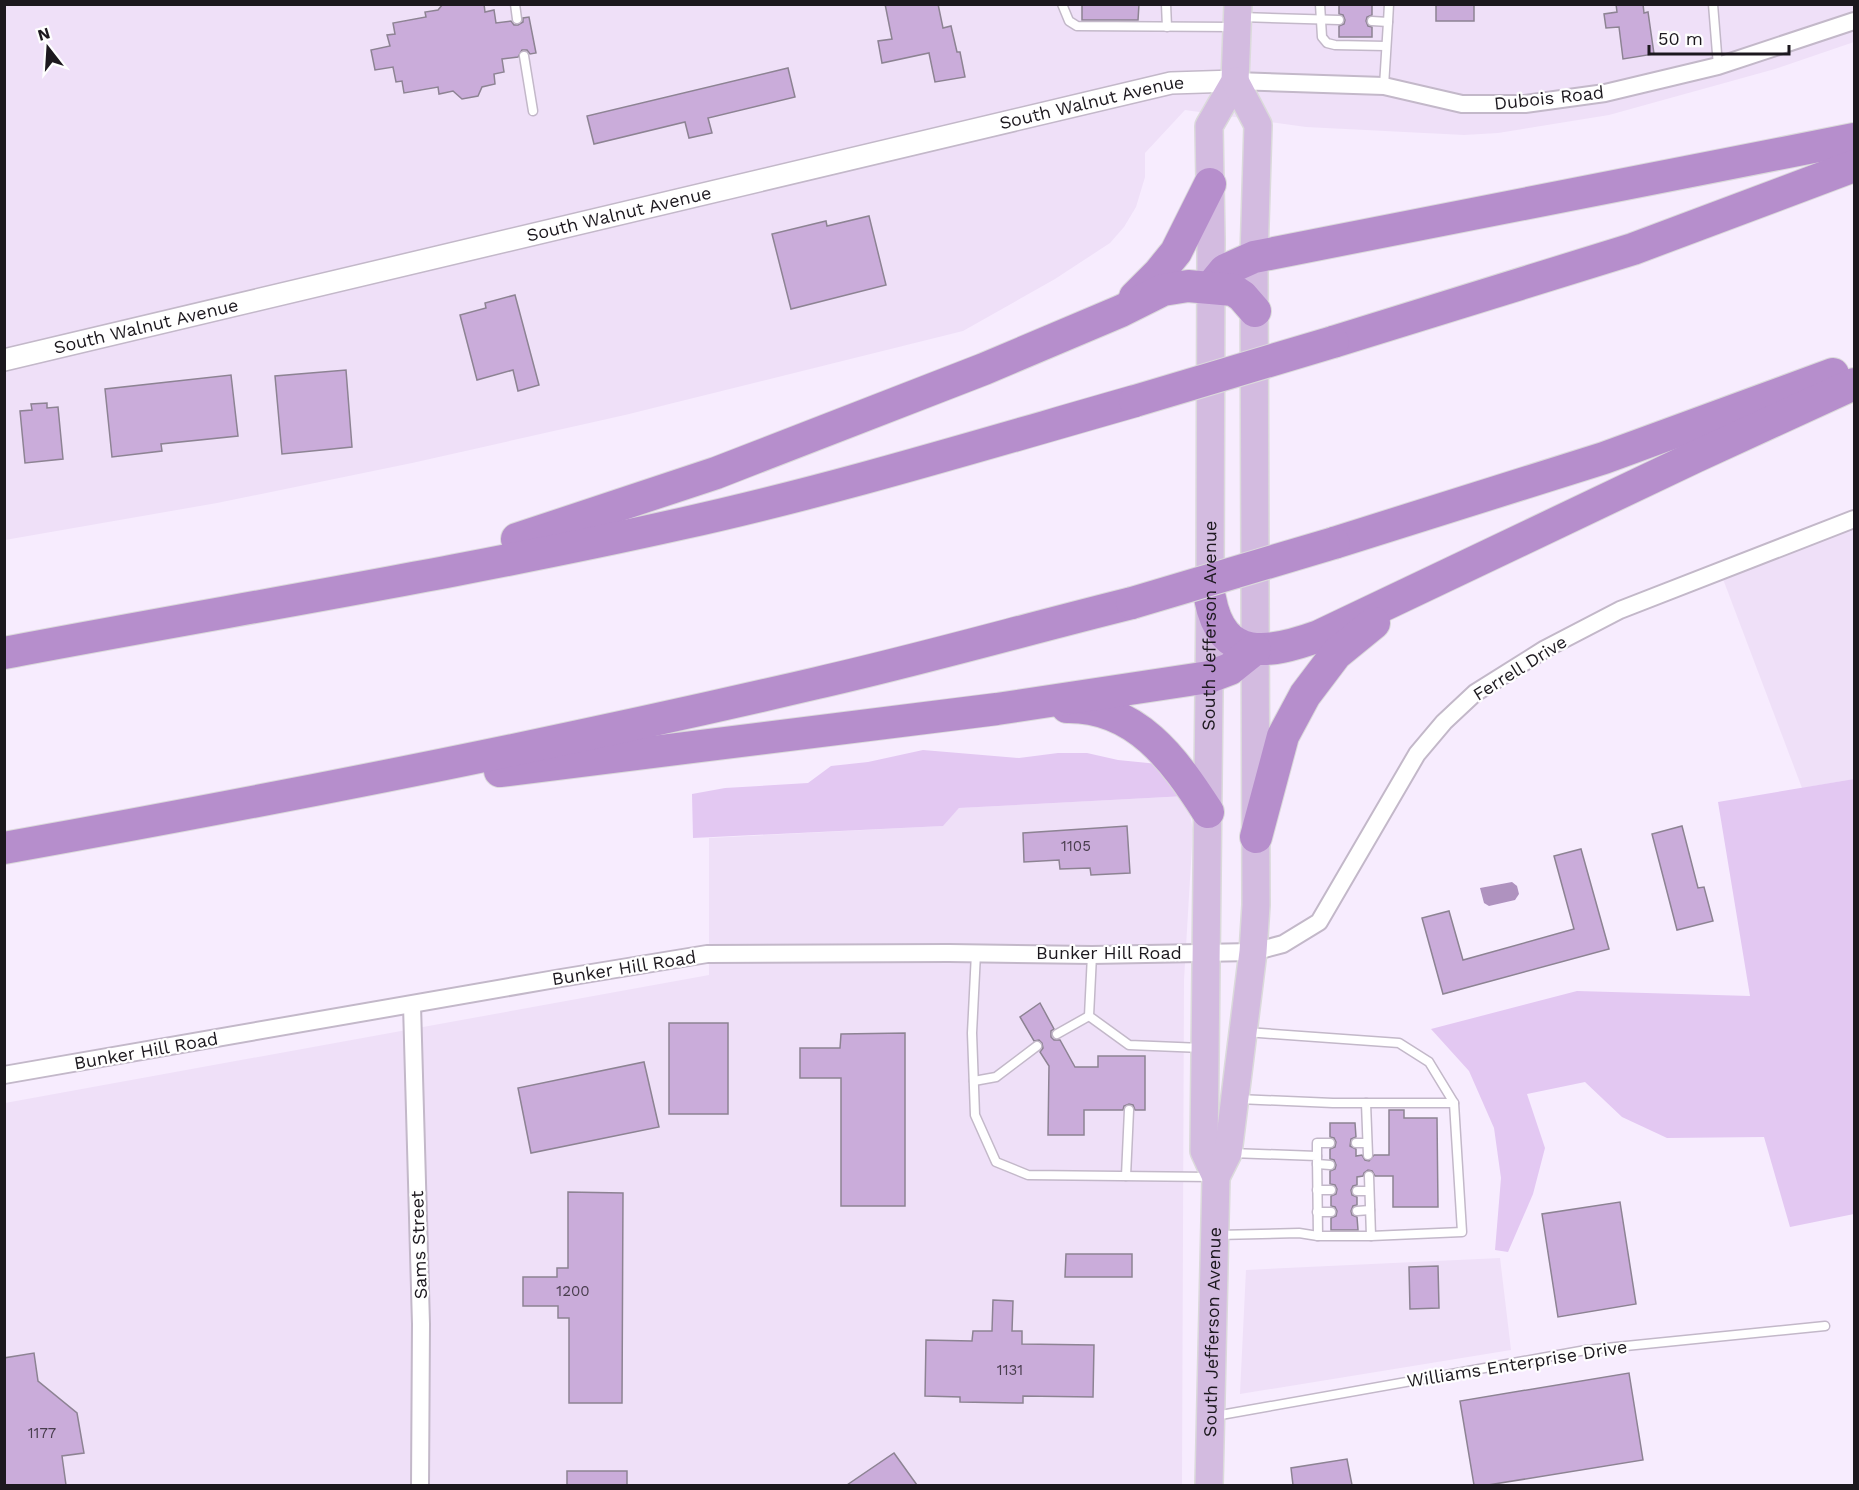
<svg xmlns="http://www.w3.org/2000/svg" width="1859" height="1490" viewBox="0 0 1859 1490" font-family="'Work Sans',sans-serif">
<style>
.built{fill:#efe0f8}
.green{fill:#e3c8f2}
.water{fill:#af92bf}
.building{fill:#caacda;stroke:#8d8393;stroke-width:1.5}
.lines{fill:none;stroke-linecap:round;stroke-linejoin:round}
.service-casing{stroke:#c3b8c9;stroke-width:11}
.minor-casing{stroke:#c3b8c9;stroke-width:20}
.tertiary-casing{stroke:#c3b8c9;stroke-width:24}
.primary-casing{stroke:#dbdadb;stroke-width:30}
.motorway-casing{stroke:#dbdadb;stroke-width:34}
.service{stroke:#fff;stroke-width:8}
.minor{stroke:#fff;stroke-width:16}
.tertiary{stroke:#fff;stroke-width:21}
.primary{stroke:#d3bbe0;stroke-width:27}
.motorway{stroke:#b68ecc;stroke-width:32}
.motorway-bridge-casing{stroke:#dbdadb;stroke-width:34;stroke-linecap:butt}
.motorway-bridge{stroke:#b68ecc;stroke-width:32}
.labels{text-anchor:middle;stroke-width:4.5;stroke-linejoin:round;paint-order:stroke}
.number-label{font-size:15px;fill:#483d4d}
.street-label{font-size:18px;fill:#1c181e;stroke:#fefefe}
</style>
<rect width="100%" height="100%" fill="#f7ecfe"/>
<g class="built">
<polygon points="5,5 1854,5 1854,42 1775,69 1609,115 1498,133 1464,135 1306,127 1185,110 1145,153 1145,177 1136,207 1124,227 1110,243 1055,279 963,331 625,415 412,463 217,503 5,540"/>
<polygon points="1854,528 1854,779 1802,788 1723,579"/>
<polygon points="1186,796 1193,829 1184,980 1182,1485 5,1486 5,1103 709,975 709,838 942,826 959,808"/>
<polygon points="1500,1258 1511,1350 1240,1394 1246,1270"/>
</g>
<g class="green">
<polygon points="923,750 1019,758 1058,753 1087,753 1118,760 1158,764 1186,796 959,808 943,826 693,838 692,794 725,788 808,783 831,766 868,762"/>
<polygon points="1854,779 1854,1214 1790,1227 1764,1137 1667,1138 1622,1117 1585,1082 1527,1094 1545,1148 1533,1194 1508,1252 1495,1250 1501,1178 1494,1128 1469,1071 1431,1029 1577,991 1750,996 1718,802"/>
</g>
<polygon class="water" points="1512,882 1517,886 1519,894 1515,900 1489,906 1484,903 1480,888"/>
<g class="building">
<polygon points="443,4 484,4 485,12 494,10 496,23 511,21 514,25 518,25 523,22 523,18 529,17 536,53 530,54 527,50 522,50 518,57 502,59 504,72 494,74 495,84 482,87 478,96 462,99 453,91 439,94 438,87 404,93 402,81 396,82 393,67 375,70 371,50 390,46 387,35 395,34 393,23 426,17 425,12 438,10"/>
<polygon points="885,4 938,4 943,28 951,26 957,52 960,52 965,77 935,82 929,53 882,63 878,41 892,39"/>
<polygon points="1082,4 1139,4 1138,20 1082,20"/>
<polygon points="1339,4 1372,4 1372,15 1367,17 1366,21 1368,26 1372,27 1372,37 1339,37 1339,26 1344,24 1345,20 1343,15 1339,14"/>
<rect x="1436" y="4" width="38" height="17"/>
<polygon points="1616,4 1643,4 1644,13 1648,12 1654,54 1623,59 1619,27 1606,28 1604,14 1617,12"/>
<polygon points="788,68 795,97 708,118 712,133 689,138 685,122 594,144 587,116"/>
<polygon points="869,216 886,285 791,309 772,234 826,221 827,226"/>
<polygon points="515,295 539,385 518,391 513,370 477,380 460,315 486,308 485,303"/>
<polygon points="346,370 352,447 282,454 275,376"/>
<polygon points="231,375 238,436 161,444 162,451 112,457 105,389"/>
<polygon points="47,403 47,408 58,407 63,459 25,463 20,411 32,410 31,404"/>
<polygon points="1127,826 1130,873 1091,875 1090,868 1060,869 1059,860 1024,862 1023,833"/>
<polygon points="1682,826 1698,888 1704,887 1713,921 1677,930 1652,834"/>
<polygon points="1581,849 1609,949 1443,994 1422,918 1449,911 1463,960 1574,929 1554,856"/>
<polygon points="1040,1003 1054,1029 1051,1031 1051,1037 1054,1040 1060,1040 1075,1067 1098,1067 1098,1056 1145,1056 1145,1110 1135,1110 1133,1105 1129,1104 1124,1106 1123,1110 1084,1110 1084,1135 1048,1135 1049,1066 1040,1052 1043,1048 1042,1043 1039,1040 1034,1041 1020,1017"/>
<rect x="669" y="1023" width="59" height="91"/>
<polygon points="905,1033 905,1206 841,1206 841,1078 800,1078 800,1048 840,1048 841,1034"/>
<polygon points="644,1062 659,1127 531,1153 518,1088"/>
<polygon points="1389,1110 1404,1110 1404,1118 1437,1118 1438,1207 1393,1207 1393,1176 1375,1176 1372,1171 1368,1170 1364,1173 1363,1176 1357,1177 1357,1185 1353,1186 1351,1190 1352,1195 1357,1197 1357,1205 1353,1206 1351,1211 1352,1215 1357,1217 1358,1230 1331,1230 1331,1218 1336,1216 1337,1211 1335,1207 1331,1206 1331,1196 1336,1194 1337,1189 1335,1185 1330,1184 1330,1171 1335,1169 1336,1165 1334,1160 1330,1159 1330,1149 1335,1147 1336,1142 1334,1138 1330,1137 1330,1123 1355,1123 1356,1137 1351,1139 1350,1146 1356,1149 1356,1156 1362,1155 1365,1160 1369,1161 1374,1155 1389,1155"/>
<polygon points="568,1192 623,1193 622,1403 569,1403 569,1318 558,1318 558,1306 523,1306 523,1277 557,1277 557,1268 568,1268"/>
<polygon points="1620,1202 1636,1304 1558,1317 1542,1214"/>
<polygon points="1066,1254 1132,1254 1132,1277 1065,1277"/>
<polygon points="1438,1266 1439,1308 1410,1309 1409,1267"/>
<polygon points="993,1300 1013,1301 1012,1331 1022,1331 1022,1344 1094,1345 1093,1397 1023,1396 1023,1403 960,1402 960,1397 925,1396 926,1340 972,1341 973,1331 992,1331"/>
<polygon points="34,1353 38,1381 77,1413 84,1453 62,1456 66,1485 4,1485 4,1358"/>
<polygon points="1629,1373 1643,1460 1488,1485 1474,1485 1460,1401"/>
<polygon points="894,1453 917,1485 847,1485"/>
<polygon points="1347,1459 1352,1485 1293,1485 1291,1468"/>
<rect x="567" y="1471" width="60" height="14"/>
</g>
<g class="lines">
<defs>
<g id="service">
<polyline points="515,4 517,19"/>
<polyline points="1062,4 1069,21 1077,26 1235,27"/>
<polyline points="1166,4 1167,27"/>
<polyline points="1320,4 1322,37 1327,43 1335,45 1386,46"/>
<polyline points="1713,4 1718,66"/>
<polyline points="1241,17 1339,20"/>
<polyline points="1372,21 1388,22 1389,4"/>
<polyline points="524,56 533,111"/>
<polyline points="1384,86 1388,22"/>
<polyline points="976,953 972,1033 975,1115 996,1162 1028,1175 1212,1177"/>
<polyline points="1092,955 1089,1016 1129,1045 1202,1048"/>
<polyline points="1057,1034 1089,1016"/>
<polyline points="974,1081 996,1077 1037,1046"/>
<polyline points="1238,1099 1333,1103 1454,1103"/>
<polyline points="1366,1103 1368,1155"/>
<polyline points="1356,1143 1367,1143"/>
<polyline points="1231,1153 1317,1156 1318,1236"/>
<polyline points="1317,1156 1317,1143 1330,1143"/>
<polyline points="1317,1164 1330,1165"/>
<polyline points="1126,1176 1129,1110"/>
<polyline points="1369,1176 1371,1236"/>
<polyline points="1317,1190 1331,1190"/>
<polyline points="1357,1191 1369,1191"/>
<polyline points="1357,1211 1370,1210"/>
<polyline points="1317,1212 1331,1212"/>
<polyline points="1217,1235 1299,1233 1318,1236 1371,1236 1462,1232 1454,1103 1429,1062 1399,1043 1246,1032"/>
<polyline points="1215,1416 1586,1350 1825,1326"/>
</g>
<g id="minor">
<polyline points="1235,81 1384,86 1462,104 1525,104 1605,93 1718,66 1854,21"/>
<polyline points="412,1005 421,1324 420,1486"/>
<polyline points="4,1075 561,978 707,954 949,953 1092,955 1253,952 1283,944 1319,922 1417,754 1444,722 1475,693 1545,649 1620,610 1854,519"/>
</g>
<g id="tertiary">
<path id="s1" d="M4,360l1167,-277 64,-2"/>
</g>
<g id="primary">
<path id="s2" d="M1216,1177l-12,-26 6,-553 1,-359 -2,-113 26,-45 3,-77"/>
<path id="s3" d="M1209,1486l7,-309 12,-24 25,-201 3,-47 -2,-648 4,-132 -23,-44"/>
</g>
<g id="motorway">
<polyline points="1211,287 1225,270 1254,257 1854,139"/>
<polyline points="1135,297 1159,273 1176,252 1210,184"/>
<polyline points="1333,342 1633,249 1854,166"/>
<polyline points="517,539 716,473 984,369 1121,311 1163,290 1188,286 1233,290 1242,296 1255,311"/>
<polyline points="1334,543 1604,458 1833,374"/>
<path d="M1210,598c12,65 59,56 109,38l376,-179 159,-73"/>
<path d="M4,653c226,-43 452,-79 676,-129 154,-34 304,-80 455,-123"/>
<path d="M1067,707c69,-1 107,52 141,105"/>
<polyline points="500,771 997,709 1209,677 1230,669 1255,649"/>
<polyline points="1256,837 1283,736 1305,695 1336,654 1374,623"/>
<path d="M4,848c273,-49 544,-102 813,-165 106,-24 210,-54 315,-80"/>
</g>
</defs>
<use href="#service" class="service-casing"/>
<use href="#minor" class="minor-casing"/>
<use href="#tertiary" class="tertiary-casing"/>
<use href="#primary" class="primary-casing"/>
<use href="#motorway" class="motorway-casing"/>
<use href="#service" class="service"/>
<use href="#minor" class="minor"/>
<use href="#tertiary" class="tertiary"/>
<use href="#primary" class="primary"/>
<use href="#motorway" class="motorway"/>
<defs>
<g id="motorway-bridge">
<polyline points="1135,401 1333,342"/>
<polyline points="1132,603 1334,543"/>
</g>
</defs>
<use href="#motorway-bridge" class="motorway-bridge-casing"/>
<use href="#motorway-bridge" class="motorway-bridge"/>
</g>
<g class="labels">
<g class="number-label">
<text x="1076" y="851">1105</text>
<text x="573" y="1296">1200</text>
<text x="1010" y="1375">1131</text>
<text x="42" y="1438">1177</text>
</g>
<g class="street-label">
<text transform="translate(1549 98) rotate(-6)" y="6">Dubois Road</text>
<text dy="6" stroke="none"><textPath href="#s1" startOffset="1118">South Walnut Avenue</textPath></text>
<text dy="6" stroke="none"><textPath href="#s1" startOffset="632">South Walnut Avenue</textPath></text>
<text dy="6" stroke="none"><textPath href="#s1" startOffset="146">South Walnut Avenue</textPath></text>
<text dy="6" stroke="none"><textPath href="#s2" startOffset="554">South Jefferson Avenue</textPath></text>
<text transform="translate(1520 668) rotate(-32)" y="6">Ferrell Drive</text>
<text x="1109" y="959">Bunker Hill Road</text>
<text transform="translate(624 968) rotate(-9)" y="6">Bunker Hill Road</text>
<text transform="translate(146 1051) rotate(-10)" y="6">Bunker Hill Road</text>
<text transform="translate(419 1245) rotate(-92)" y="6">Sams Street</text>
<text dy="6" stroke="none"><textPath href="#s3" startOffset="154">South Jefferson Avenue</textPath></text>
<text transform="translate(1517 1364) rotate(-9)" y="6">Williams Enterprise Drive</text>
</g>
</g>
<rect width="1859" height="1490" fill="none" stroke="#1c181e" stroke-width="12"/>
<g transform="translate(48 48) rotate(343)" stroke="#fefefe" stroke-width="4.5" paint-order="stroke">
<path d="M0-4.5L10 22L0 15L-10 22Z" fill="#1c181e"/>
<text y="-9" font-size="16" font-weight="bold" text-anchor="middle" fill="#1c181e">N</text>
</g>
<path d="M1649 45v9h140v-9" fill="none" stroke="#1c181e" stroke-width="3"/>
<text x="1658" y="45" font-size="18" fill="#1c181e" stroke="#fefefe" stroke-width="4.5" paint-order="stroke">50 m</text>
</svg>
